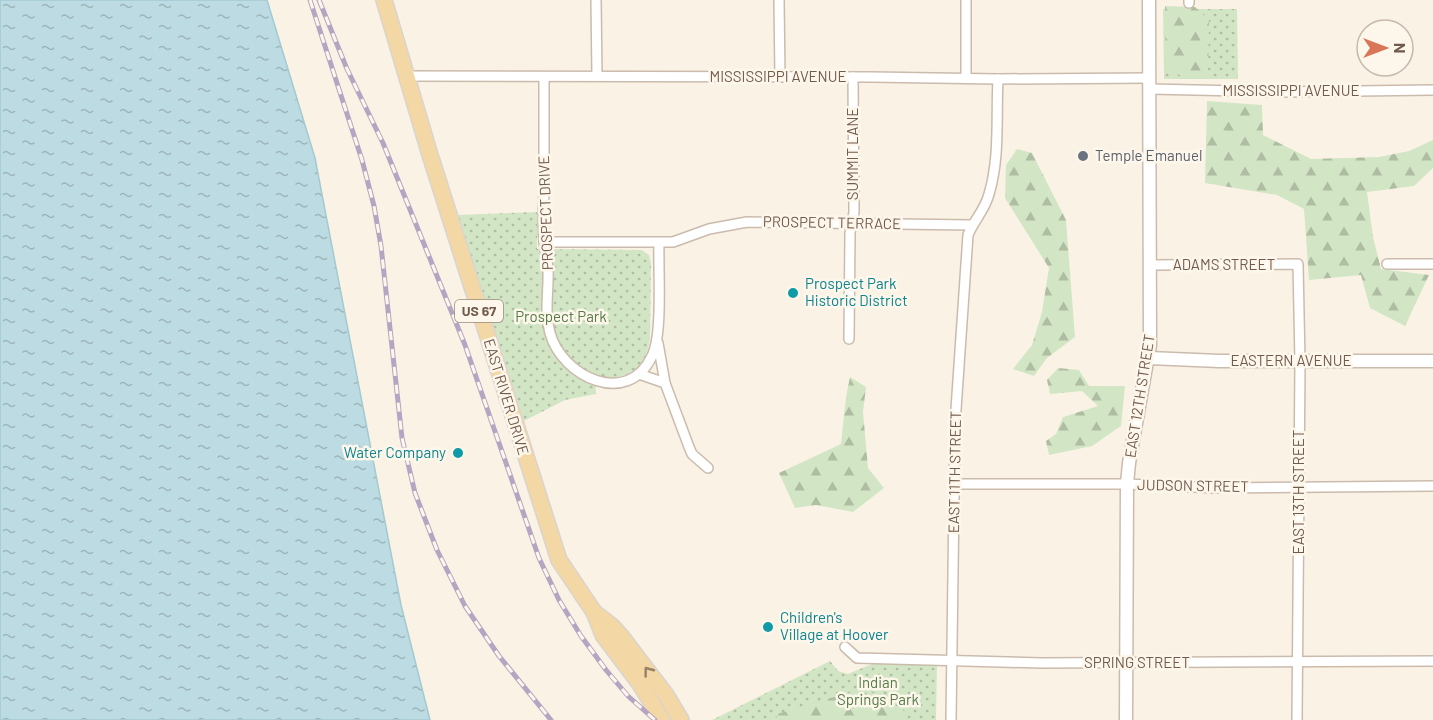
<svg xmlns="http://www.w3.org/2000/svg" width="1433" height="720" viewBox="0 0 1433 720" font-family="Barlow,sans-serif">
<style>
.green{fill:url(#green-dots)}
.forest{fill:url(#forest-firs)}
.water{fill:url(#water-ripples);stroke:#a3cad2;stroke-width:1.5}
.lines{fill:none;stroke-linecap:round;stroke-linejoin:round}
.minor-casing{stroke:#cbbbad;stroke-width:12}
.tertiary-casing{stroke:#cbbbad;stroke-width:15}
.primary-casing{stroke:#dad4d1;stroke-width:18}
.minor{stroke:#fff;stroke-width:9}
.tertiary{stroke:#fff;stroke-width:12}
.primary{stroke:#f3d7a4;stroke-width:15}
.rail-casing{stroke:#b6a5c2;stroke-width:5}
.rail{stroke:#fdf7eb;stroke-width:3;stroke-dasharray:9;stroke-linecap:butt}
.oneway{stroke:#988067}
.worship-dot{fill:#6b7280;stroke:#fdf7eb;stroke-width:2}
.culture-dot{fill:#0f9aa8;stroke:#fdf7eb;stroke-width:2}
.labels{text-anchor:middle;stroke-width:5;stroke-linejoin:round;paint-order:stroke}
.shield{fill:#fdf7eb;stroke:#9b8a7c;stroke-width:1.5}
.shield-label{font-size:14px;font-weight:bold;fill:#715b4d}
.street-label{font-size:15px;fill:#715b4d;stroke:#fdf7eb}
.worship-label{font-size:15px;fill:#5b616d;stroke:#fdf7eb;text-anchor:start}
.culture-label{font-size:15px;fill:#0d838f;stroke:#fdf7eb;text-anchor:start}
.park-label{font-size:15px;fill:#567b49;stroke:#fdf7eb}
</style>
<defs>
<pattern id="green-dots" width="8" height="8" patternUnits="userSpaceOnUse" patternTransform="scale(1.5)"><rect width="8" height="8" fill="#d2e6c5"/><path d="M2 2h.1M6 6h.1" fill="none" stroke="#afbda2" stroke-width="1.8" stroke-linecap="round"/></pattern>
<pattern id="forest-firs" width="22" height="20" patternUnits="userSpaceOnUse" patternTransform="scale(1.5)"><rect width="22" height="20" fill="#d2e6c5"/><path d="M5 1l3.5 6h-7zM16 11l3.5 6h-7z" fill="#afbda2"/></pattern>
<pattern id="water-ripples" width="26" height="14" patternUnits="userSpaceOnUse" patternTransform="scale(1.5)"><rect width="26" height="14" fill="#bcdbe2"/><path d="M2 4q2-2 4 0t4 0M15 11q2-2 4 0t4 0" fill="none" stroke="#9db5b9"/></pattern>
</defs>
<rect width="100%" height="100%" fill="#faf3e5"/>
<g class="green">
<polygon points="1163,9 1237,9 1238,79 1164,79"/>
<path d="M537,212v37l105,1 7,5 2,8 -1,74c-3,33 -24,45 -55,39l1,18 -31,6 -41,21 -67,-206z"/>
<polygon points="830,661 838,671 848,674 872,664 937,664 936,720 712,720"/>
</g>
<g class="forest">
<polygon points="1165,6 1195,7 1209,20 1208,77 1183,77 1166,68"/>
<polygon points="1207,101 1262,105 1263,135 1311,159 1379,157 1409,151 1433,140 1433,168 1414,186 1367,192 1373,237 1381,269 1429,275 1405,326 1370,308 1361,275 1309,280 1304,209 1277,195 1205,183"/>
<polygon points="1017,149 1032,153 1066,220 1075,337 1047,358 1034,376 1013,369 1032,345 1042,312 1049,268 1005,198 1006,165"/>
<polygon points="1058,368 1079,370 1089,386 1125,386 1121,426 1092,446 1049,455 1046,441 1056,434 1063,417 1098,406 1082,391 1050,394 1047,380"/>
<polygon points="850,377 866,387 863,412 868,468 884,488 853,512 816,505 795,508 779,473 841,444 846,397"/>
<polygon points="848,693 875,693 907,713 908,720 776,720 777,714"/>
</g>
<polygon class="water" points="0,0 267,0 315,158 401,605 430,720 0,720"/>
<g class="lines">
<defs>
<g id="minor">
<polyline points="596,0 597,76"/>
<polyline points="779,0 780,77"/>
<polyline points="966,0 966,78"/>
<polyline points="1189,0 1189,3"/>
<polyline points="407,76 871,77 998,79 1149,78"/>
<path d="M544,77c0,36 0,73 0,110 0,18 -2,37 0,54 1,10 3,18 4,28 1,21 -4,43 2,64 12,44 78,75 102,23 11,-22 6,-86 7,-113"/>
<polyline points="1150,89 1281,92 1433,90"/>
<polyline points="544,242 673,242 709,229 747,222 972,225"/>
<polyline points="1387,264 1433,264"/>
<polyline points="1150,265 1298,264 1300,362 1297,720"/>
<polyline points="849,339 850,233 854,212 853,77"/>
<polyline points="658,343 665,383 689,447 692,454 708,468"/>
<polyline points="639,374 665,383"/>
<polyline points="954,484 1127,484 1217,488 1433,486"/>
<polyline points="845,647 857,658 1041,663 1433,661"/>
<path d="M951,720l4,-296 13,-189c6,-15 17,-25 21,-41 11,-36 7,-77 9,-115"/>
</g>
<g id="tertiary">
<polyline points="1149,358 1219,361 1433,361"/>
<polyline points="1126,720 1127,484 1129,463 1150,345 1149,0"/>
</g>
<g id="primary">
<polyline points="384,0 430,155 559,560 594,612 603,635 640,684 662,720"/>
<polyline points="594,612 612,626 621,636 666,695 681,720"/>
</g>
</defs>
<use href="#minor" class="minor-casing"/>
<use href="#tertiary" class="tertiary-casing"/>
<use href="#primary" class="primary-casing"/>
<use href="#minor" class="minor"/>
<use href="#tertiary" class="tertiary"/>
<use href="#primary" class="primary"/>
<defs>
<g id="rail">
<polyline points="310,0 362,160 374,206 381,246 402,438 415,493 437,550 465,606 499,656 551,720"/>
<polyline points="319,0 347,69 383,143 465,345 539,558 559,600 581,636 606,670 628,696 655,720"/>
</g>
</defs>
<use href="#rail" class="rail-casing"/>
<use href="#rail" class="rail"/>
</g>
<defs><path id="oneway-chevron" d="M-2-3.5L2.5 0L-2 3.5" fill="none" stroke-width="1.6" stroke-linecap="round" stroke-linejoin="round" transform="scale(1.5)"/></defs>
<use class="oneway" href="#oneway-chevron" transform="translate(648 671) rotate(-127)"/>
<circle class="worship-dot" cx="1083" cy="156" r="6"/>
<g class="culture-dot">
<circle cx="793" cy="293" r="6"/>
<circle cx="458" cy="453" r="6"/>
<circle cx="768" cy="627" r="6"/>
</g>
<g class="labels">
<rect class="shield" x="455" y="300" width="48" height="22" rx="4.5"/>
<g class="shield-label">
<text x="479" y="316">US 67</text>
</g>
<g class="street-label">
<text x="778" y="82">MISSISSIPPI AVENUE</text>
<text x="1291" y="96">MISSISSIPPI AVENUE</text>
<text transform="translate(853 154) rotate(-90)" y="5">SUMMIT LANE</text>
<text transform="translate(546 213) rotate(-92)" y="5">PROSPECT DRIVE</text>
<text transform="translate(832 223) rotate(1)" y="5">PROSPECT TERRACE</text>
<text x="1224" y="270">ADAMS STREET</text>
<text x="1291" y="366">EASTERN AVENUE</text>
<text transform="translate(1140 396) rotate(-81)" y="5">EAST 12TH STREET</text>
<text transform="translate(506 397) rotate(73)" y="5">EAST RIVER DRIVE</text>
<text transform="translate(955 472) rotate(-89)" y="5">EAST 11TH STREET</text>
<text transform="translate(1193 486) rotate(1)" y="5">JUDSON STREET</text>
<text transform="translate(1299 492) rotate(-90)" y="5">EAST 13TH STREET</text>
<text x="1137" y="668">SPRING STREET</text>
</g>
<g class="worship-label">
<text x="1095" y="161">Temple Emanuel</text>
</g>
<g class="culture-label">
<text x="805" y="289">Prospect Park<tspan x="805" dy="17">Historic District</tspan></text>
<text x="446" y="458" text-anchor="end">Water Company</text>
<text x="780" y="623">Children's<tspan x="780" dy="17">Village at Hoover</tspan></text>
</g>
<g class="park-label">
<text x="561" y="322">Prospect Park</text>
<text x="878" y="688">Indian<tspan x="878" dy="17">Springs Park</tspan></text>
</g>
</g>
<g transform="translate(1385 48) rotate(90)"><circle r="28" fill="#fdf7eb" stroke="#c5b9ac" stroke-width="1.5"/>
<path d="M0-4.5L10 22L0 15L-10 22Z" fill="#d97656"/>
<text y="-9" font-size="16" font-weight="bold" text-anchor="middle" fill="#715b4d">N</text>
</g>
</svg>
